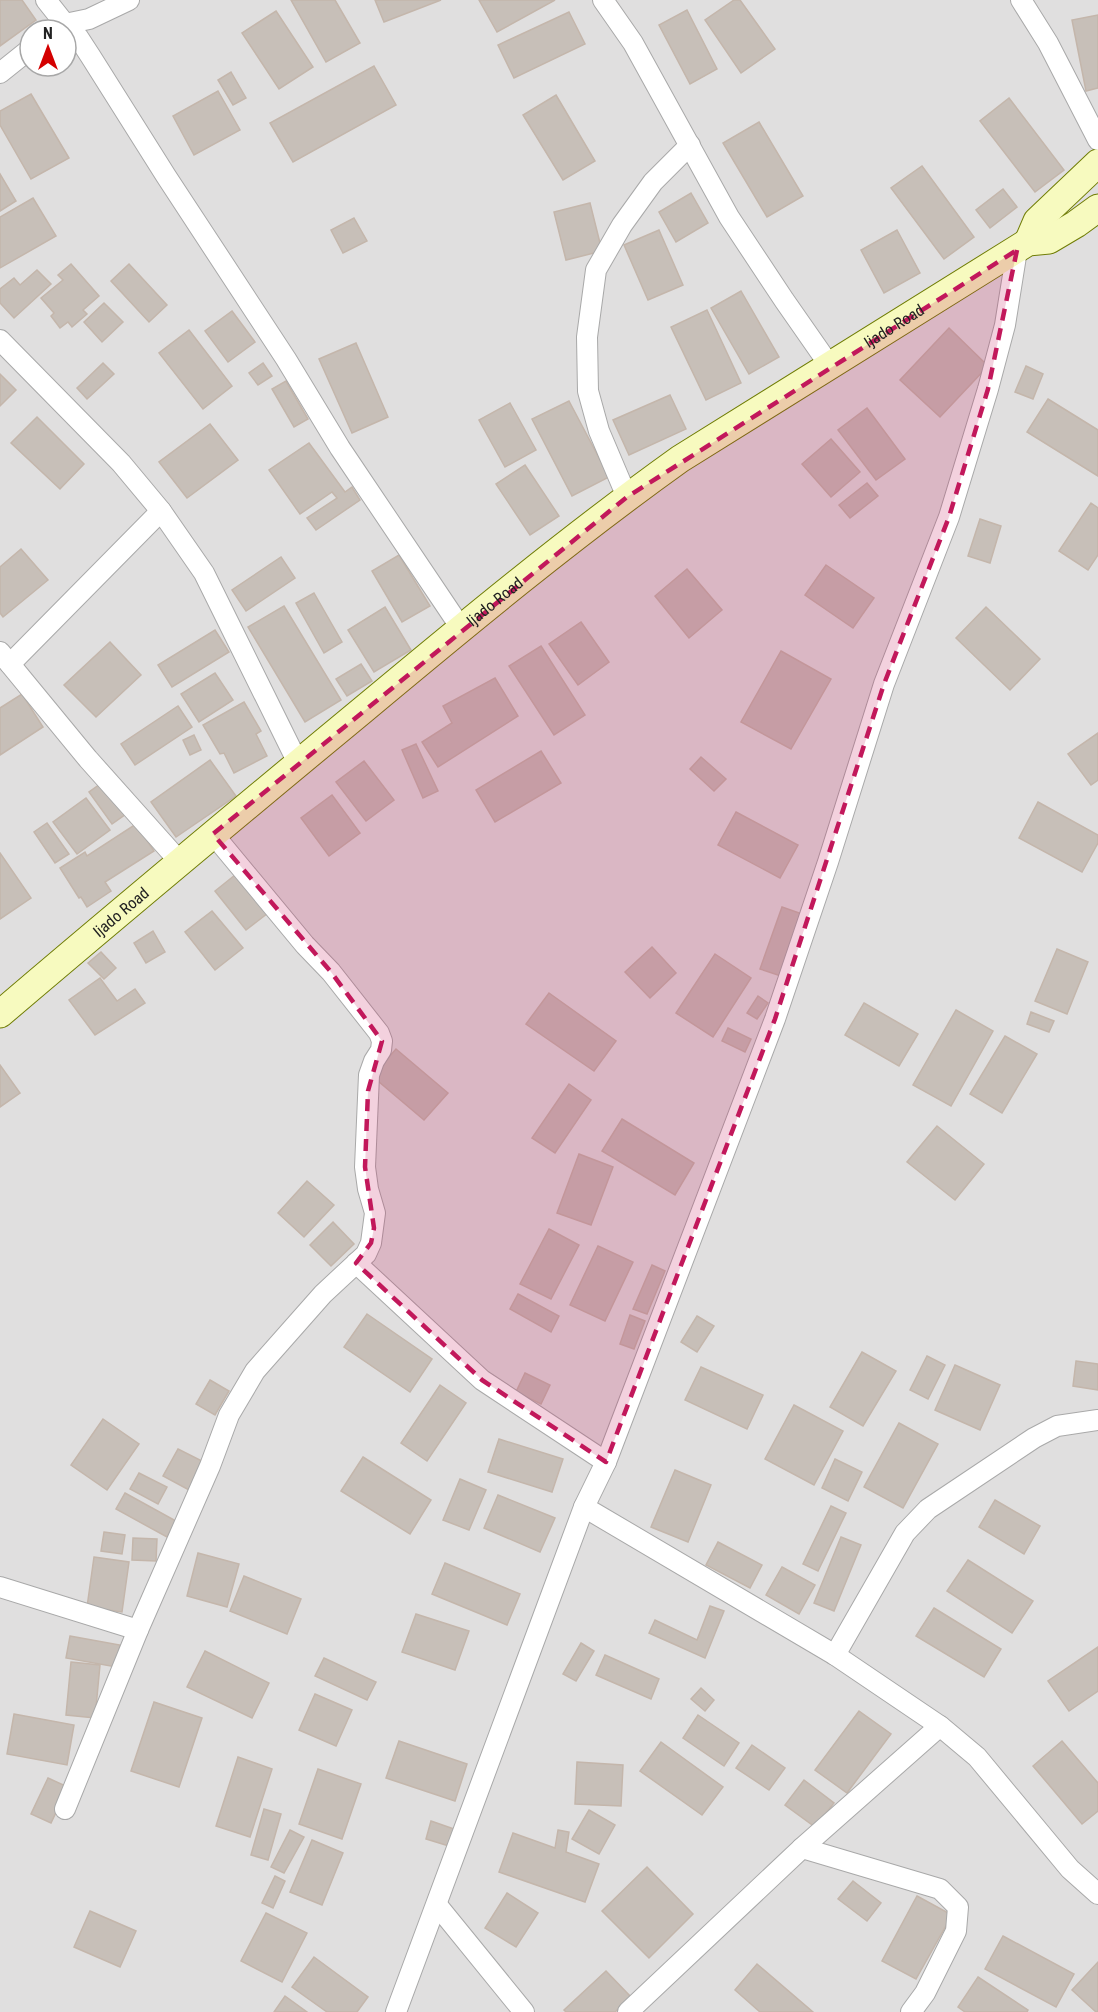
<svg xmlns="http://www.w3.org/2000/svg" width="1098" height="2012" viewBox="0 0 1098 2012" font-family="'Roboto Condensed',sans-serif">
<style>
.residential{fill:#e0dfdf;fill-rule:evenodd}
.building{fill:#c7bfb8;stroke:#c4b6ab;stroke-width:1.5}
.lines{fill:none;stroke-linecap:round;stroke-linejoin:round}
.street-casing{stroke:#a9a9a9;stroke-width:22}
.secondary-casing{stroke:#707d05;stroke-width:29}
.street{stroke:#fff;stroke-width:20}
.secondary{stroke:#f7fabf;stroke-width:27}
.marked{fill:#c2185b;fill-opacity:0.2;stroke:#c2185b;stroke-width:4.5;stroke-dasharray:12 8;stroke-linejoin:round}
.labels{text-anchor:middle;stroke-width:5;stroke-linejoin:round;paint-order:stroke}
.street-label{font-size:16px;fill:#222;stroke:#fff}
</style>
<rect width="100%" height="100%" fill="#f2efe9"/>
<path class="residential" d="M0,0h1098v2012h-1098zM30,30h36v36h-36z"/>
<g class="building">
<polygon points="0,0 22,0 36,20 0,46"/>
<polygon points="291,0 335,0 360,43 326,62"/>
<polygon points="375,0 441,0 384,22"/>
<polygon points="479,0 555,0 497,32"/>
<polygon points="734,0 740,0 775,49 741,73 705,20"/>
<polygon points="687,10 717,69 690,84 659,25"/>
<polygon points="276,11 313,67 279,89 242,33"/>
<polygon points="569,12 585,44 514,78 498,45"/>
<polygon points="1098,15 1098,88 1086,91 1072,20"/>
<polygon points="374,66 396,105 293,162 270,123"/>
<polygon points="231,72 246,98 233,105 218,80"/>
<polygon points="218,91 240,130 194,155 173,116"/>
<polygon points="31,94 69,158 31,179 0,125 0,111"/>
<polygon points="556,95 595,161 563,180 523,115"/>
<polygon points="1009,98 1064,170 1035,192 980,121"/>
<polygon points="759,122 803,196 767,217 723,143"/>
<polygon points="922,166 974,237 944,259 891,188"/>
<polygon points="0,174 16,201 0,211"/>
<polygon points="1003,189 1017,207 990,228 976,210"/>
<polygon points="691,193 708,223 676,242 659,212"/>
<polygon points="33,198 56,236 0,268 0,217"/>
<polygon points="590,203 602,251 566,260 554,212"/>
<polygon points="354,218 367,241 343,253 331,230"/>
<polygon points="659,230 683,285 648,300 624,245"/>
<polygon points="897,230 920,273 884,293 861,250"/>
<polygon points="71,264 99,296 83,310 87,314 72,327 68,322 60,328 51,316 54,313 41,298 63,280 58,275"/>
<polygon points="129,264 167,305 149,322 111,281"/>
<polygon points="37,270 51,284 14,318 0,303 0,289 14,278 20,285"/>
<polygon points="741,291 779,357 749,374 711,308"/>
<polygon points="104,303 123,322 102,342 84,322"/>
<polygon points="707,310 741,383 706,400 671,327"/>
<polygon points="232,311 255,342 228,362 205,331"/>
<polygon points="949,328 988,366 940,417 900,380"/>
<polygon points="189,330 232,386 203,409 159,353"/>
<polygon points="356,343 388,417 352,433 319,359"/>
<polygon points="103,363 114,374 87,399 77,388"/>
<polygon points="263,363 272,376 258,385 249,373"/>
<polygon points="1026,366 1043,374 1033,399 1015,392"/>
<polygon points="0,374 16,390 0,406"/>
<polygon points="286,381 308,419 294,427 272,389"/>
<polygon points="670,395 686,429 629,455 613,420"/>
<polygon points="1048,399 1098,430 1098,476 1027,432"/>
<polygon points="569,401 609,477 572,496 532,419"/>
<polygon points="510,403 536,450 505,467 479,420"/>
<polygon points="867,408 905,459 876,480 838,430"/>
<polygon points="37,417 84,464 60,489 11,443"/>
<polygon points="210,424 238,460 187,498 159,462"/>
<polygon points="831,439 860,472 831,497 802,464"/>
<polygon points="309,443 345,492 352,487 360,500 316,530 307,518 337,498 332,492 300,514 269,470"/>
<polygon points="525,465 559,516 530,535 496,484"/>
<polygon points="867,483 878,496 850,518 839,505"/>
<polygon points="1091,503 1098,508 1098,555 1088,570 1059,551"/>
<polygon points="980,519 1001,526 990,563 968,556"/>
<polygon points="21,549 48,580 3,617 0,613 0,567"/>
<polygon points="399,555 430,606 402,622 372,571"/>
<polygon points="281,557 295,578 246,611 232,590"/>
<polygon points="826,565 874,598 853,628 805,595"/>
<polygon points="687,569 722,610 689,638 655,596"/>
<polygon points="314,593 342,642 324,653 296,603"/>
<polygon points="284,606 341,700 305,722 248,627"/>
<polygon points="385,607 411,650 374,672 348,630"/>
<polygon points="986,607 1040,659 1010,690 956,638"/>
<polygon points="581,622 609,662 578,685 549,644"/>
<polygon points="215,630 229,652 172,687 158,665"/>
<polygon points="110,642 141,675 96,717 64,685"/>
<polygon points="541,646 585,715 554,735 509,666"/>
<polygon points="781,651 831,679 791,749 741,722"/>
<polygon points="361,664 372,681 347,696 336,679"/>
<polygon points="215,673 233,700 199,722 181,694"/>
<polygon points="495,678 518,716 438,767 422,742 452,723 443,706"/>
<polygon points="22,694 43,727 0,755 0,708"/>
<polygon points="244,702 261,731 256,734 267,756 234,773 224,753 220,754 203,725"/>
<polygon points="178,706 192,727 135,765 121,744"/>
<polygon points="1098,733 1098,780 1091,785 1068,754"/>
<polygon points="194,735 201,750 190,755 183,740"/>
<polygon points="416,744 438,791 423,798 402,750"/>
<polygon points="541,751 561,783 495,822 476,790"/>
<polygon points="701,757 726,779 714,791 690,769"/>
<polygon points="210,760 236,796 176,837 151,802"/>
<polygon points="364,761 394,800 366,821 336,782"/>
<polygon points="103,782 126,814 112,824 89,792"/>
<polygon points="332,795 360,833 329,856 301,818"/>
<polygon points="86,798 110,830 77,854 53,822"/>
<polygon points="1038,802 1098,835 1098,843 1082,872 1019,838"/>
<polygon points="736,812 798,845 780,878 718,845"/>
<polygon points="47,823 69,854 55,863 34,832"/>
<polygon points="136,824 154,851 105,882 111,891 87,907 81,897 79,898 60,868 85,852 87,856"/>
<polygon points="0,853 31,898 0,919"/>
<polygon points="240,871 272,910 246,930 215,891"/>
<polygon points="782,907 802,914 781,976 760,969"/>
<polygon points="212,911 243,948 215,970 185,932"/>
<polygon points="153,931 165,952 146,963 134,943"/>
<polygon points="652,947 676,973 650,998 625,972"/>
<polygon points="1057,949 1088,962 1067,1014 1035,1001"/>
<polygon points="101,952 116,968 104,979 88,963"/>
<polygon points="715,954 751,978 713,1037 676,1013"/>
<polygon points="100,978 117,1001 135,989 145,1003 95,1035 69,1000"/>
<polygon points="549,993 616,1041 594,1071 526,1024"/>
<polygon points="758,996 768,1003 757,1019 747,1013"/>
<polygon points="864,1003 918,1034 899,1066 845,1035"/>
<polygon points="956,1010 993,1031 951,1106 913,1085"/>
<polygon points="1031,1012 1054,1021 1049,1032 1027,1024"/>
<polygon points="728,1028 751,1039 745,1052 722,1041"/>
<polygon points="1005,1036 1037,1054 1002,1113 970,1094"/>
<polygon points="396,1049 448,1093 424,1120 372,1076"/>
<polygon points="0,1065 20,1093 0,1107"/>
<polygon points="569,1084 591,1100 555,1153 532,1138"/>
<polygon points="622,1119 694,1163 675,1195 602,1151"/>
<polygon points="937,1126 984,1164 955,1200 907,1162"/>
<polygon points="579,1154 613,1167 591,1225 557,1213"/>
<polygon points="307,1181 334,1205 304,1237 278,1213"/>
<polygon points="333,1222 354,1244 331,1266 310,1245"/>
<polygon points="549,1229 579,1245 551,1299 520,1284"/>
<polygon points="598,1246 633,1262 605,1321 570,1305"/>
<polygon points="652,1265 665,1271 647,1314 633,1309"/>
<polygon points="518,1294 559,1316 551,1332 510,1309"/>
<polygon points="367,1314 432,1359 410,1392 344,1347"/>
<polygon points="630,1315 645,1321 634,1349 620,1344"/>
<polygon points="697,1316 714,1326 697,1352 681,1342"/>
<polygon points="862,1352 896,1371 863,1426 830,1407"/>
<polygon points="927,1356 945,1365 928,1399 910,1390"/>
<polygon points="1076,1361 1098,1364 1098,1390 1073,1386"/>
<polygon points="955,1365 1000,1385 980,1430 935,1410"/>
<polygon points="701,1367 763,1395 747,1429 685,1400"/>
<polygon points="525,1373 550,1385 541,1404 516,1392"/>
<polygon points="210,1380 229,1391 215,1415 196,1404"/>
<polygon points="440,1385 466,1403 427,1461 401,1443"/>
<polygon points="794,1405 843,1431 814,1485 765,1459"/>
<polygon points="103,1419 139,1444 107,1490 71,1465"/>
<polygon points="899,1423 938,1444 903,1508 864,1487"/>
<polygon points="499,1439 563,1459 552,1492 488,1472"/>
<polygon points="178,1449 204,1462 189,1490 163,1476"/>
<polygon points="363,1457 431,1500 410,1534 341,1491"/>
<polygon points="835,1459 862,1472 848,1501 822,1488"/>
<polygon points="675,1470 711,1485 688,1542 651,1527"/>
<polygon points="139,1473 167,1487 158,1504 130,1489"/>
<polygon points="460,1479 486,1490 469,1530 443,1520"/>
<polygon points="125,1493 176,1521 167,1537 116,1509"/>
<polygon points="498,1495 555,1518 540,1552 484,1528"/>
<polygon points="995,1500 1040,1526 1024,1554 979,1527"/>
<polygon points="831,1506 846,1513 818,1571 803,1564"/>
<polygon points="104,1532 125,1535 122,1554 101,1551"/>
<polygon points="841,1537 861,1545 834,1611 814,1603"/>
<polygon points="133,1538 157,1539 156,1561 132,1560"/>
<polygon points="718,1542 762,1565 750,1588 706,1565"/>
<polygon points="198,1553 239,1564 227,1607 187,1596"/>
<polygon points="94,1557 129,1562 122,1612 87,1607"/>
<polygon points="968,1560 1033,1601 1012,1633 947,1591"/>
<polygon points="445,1563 520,1594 507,1625 432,1594"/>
<polygon points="782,1567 815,1585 799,1614 766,1595"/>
<polygon points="244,1576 301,1599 287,1634 230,1611"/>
<polygon points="710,1606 724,1611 705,1658 649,1633 655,1620 697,1640"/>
<polygon points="934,1608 1001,1649 984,1677 916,1636"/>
<polygon points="416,1614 469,1631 455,1670 402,1652"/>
<polygon points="70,1636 120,1645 116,1667 66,1658"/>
<polygon points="581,1643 594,1651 576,1681 563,1674"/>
<polygon points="1098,1647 1098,1691 1069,1711 1048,1681"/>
<polygon points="205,1651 269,1683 252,1718 187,1687"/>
<polygon points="605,1655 659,1679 651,1699 596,1675"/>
<polygon points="324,1658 376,1682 367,1700 315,1676"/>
<polygon points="71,1662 100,1665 95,1718 66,1715"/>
<polygon points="701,1688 714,1700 705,1711 691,1699"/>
<polygon points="315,1694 352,1710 336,1746 299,1730"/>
<polygon points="154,1702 202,1718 179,1787 131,1771"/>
<polygon points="859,1711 891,1734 847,1793 815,1770"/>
<polygon points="14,1714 74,1725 67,1765 7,1754"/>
<polygon points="698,1715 739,1743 724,1766 683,1738"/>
<polygon points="399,1741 467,1764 455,1801 386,1778"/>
<polygon points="1062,1741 1098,1783 1098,1811 1082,1824 1033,1766"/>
<polygon points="661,1742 723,1787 702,1815 640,1771"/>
<polygon points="752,1745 785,1768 769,1790 736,1768"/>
<polygon points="238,1757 272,1769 250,1837 216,1826"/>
<polygon points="577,1762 623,1765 621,1806 575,1804"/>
<polygon points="318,1769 361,1784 342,1839 299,1824"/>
<polygon points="48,1778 68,1787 51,1823 31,1814"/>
<polygon points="804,1780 834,1803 815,1827 785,1805"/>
<polygon points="264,1809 281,1814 268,1860 251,1855"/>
<polygon points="589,1810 615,1825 599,1854 572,1839"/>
<polygon points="431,1821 454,1829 449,1846 426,1839"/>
<polygon points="290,1830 304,1837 284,1873 271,1867"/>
<polygon points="558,1830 569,1832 566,1852 599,1864 585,1902 499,1872 513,1833 555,1848"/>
<polygon points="312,1840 343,1853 322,1905 290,1892"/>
<polygon points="647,1867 693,1914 649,1958 602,1911"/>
<polygon points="275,1876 285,1881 273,1908 262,1903"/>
<polygon points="853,1881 881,1903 867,1921 838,1899"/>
<polygon points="507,1893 538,1913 516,1947 485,1928"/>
<polygon points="917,1896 952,1915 916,1979 882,1961"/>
<polygon points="90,1911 136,1931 120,1967 74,1947"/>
<polygon points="266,1913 307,1933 282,1982 241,1961"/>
<polygon points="1003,1936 1074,1974 1056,2007 985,1969"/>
<polygon points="314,1957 368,1997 357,2012 327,2012 292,1987"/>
<polygon points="1098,1962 1098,2012 1096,2012 1072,1990"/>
<polygon points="757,1964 813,2012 760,2012 735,1990"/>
<polygon points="606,1971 631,1997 615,2012 566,2012 564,2010"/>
<polygon points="978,1977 1028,2010 1027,2012 965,2012 958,2007"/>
<polygon points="285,1996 307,2012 274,2012"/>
</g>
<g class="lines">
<defs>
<g id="street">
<polyline points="46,0 65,24 78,37 91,57 166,176 286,359 340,448 461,628"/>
<polyline points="603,0 633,43 729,217 784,300 830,366"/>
<polyline points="1021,0 1048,43 1098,140"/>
<polyline points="56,30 65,24 89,19 129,0"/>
<polyline points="0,73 30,49"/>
<polyline points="0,340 121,463 161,511 204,573 298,763"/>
<polyline points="627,497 599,431 588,391 587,337 596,270 622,225 653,182 690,145"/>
<polyline points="0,652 88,759 180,862"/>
<polyline points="10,664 161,511"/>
<polyline points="356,1263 482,1380 606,1462"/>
<polyline points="584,1507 835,1655 940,1726 977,1757 1070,1869 1098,1894"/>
<polyline points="0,1587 138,1630"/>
<polyline points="835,1655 905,1533 928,1509 1034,1438 1057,1426 1098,1420"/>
<polyline points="65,1809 138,1630 210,1466 229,1415 255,1371 323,1294 366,1254 371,1243 375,1213 368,1189 365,1167 369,1075 374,1061 381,1050 382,1041 379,1033 331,972 305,945 213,834"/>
<polyline points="802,1848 940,1889 958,1907 956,1931 925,1993 911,2012"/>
<polyline points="437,1905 524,2012"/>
<polyline points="396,2012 584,1507 606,1462 775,1019 828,862 884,684 949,517 988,389 1005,325 1017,250"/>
<polyline points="628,2012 802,1848 940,1726"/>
</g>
<g id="secondary">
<polyline points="1028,242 1037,221 1098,163"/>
<path id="s1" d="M0,1014c121,-103 242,-204 364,-305 103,-86 207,-172 316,-250l348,-217 21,-2 27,-16 22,-16"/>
</g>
</defs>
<use href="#street" class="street-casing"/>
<use href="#secondary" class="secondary-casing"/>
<use href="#street" class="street"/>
<use href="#secondary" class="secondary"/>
</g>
<path class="marked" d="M1017,250l-29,139 -39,128 -65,167 -109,335 -169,443 -124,-82 -126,-117 15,-20 3,-15 -9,-61 3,-76 14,-50 -51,-69 -118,-138 414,-337z"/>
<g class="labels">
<g class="street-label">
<text dy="6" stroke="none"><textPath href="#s1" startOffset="1130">Ijado Road</textPath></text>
<text dy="6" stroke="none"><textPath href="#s1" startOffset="644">Ijado Road</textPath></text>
<text dy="6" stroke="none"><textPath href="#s1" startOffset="158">Ijado Road</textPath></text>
</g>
</g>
<g transform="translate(48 48)"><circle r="28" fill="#ffffff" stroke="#a7a7a7" stroke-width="1.5"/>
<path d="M0-4.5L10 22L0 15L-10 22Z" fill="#d40000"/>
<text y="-9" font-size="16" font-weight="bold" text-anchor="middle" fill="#222222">N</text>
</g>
</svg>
